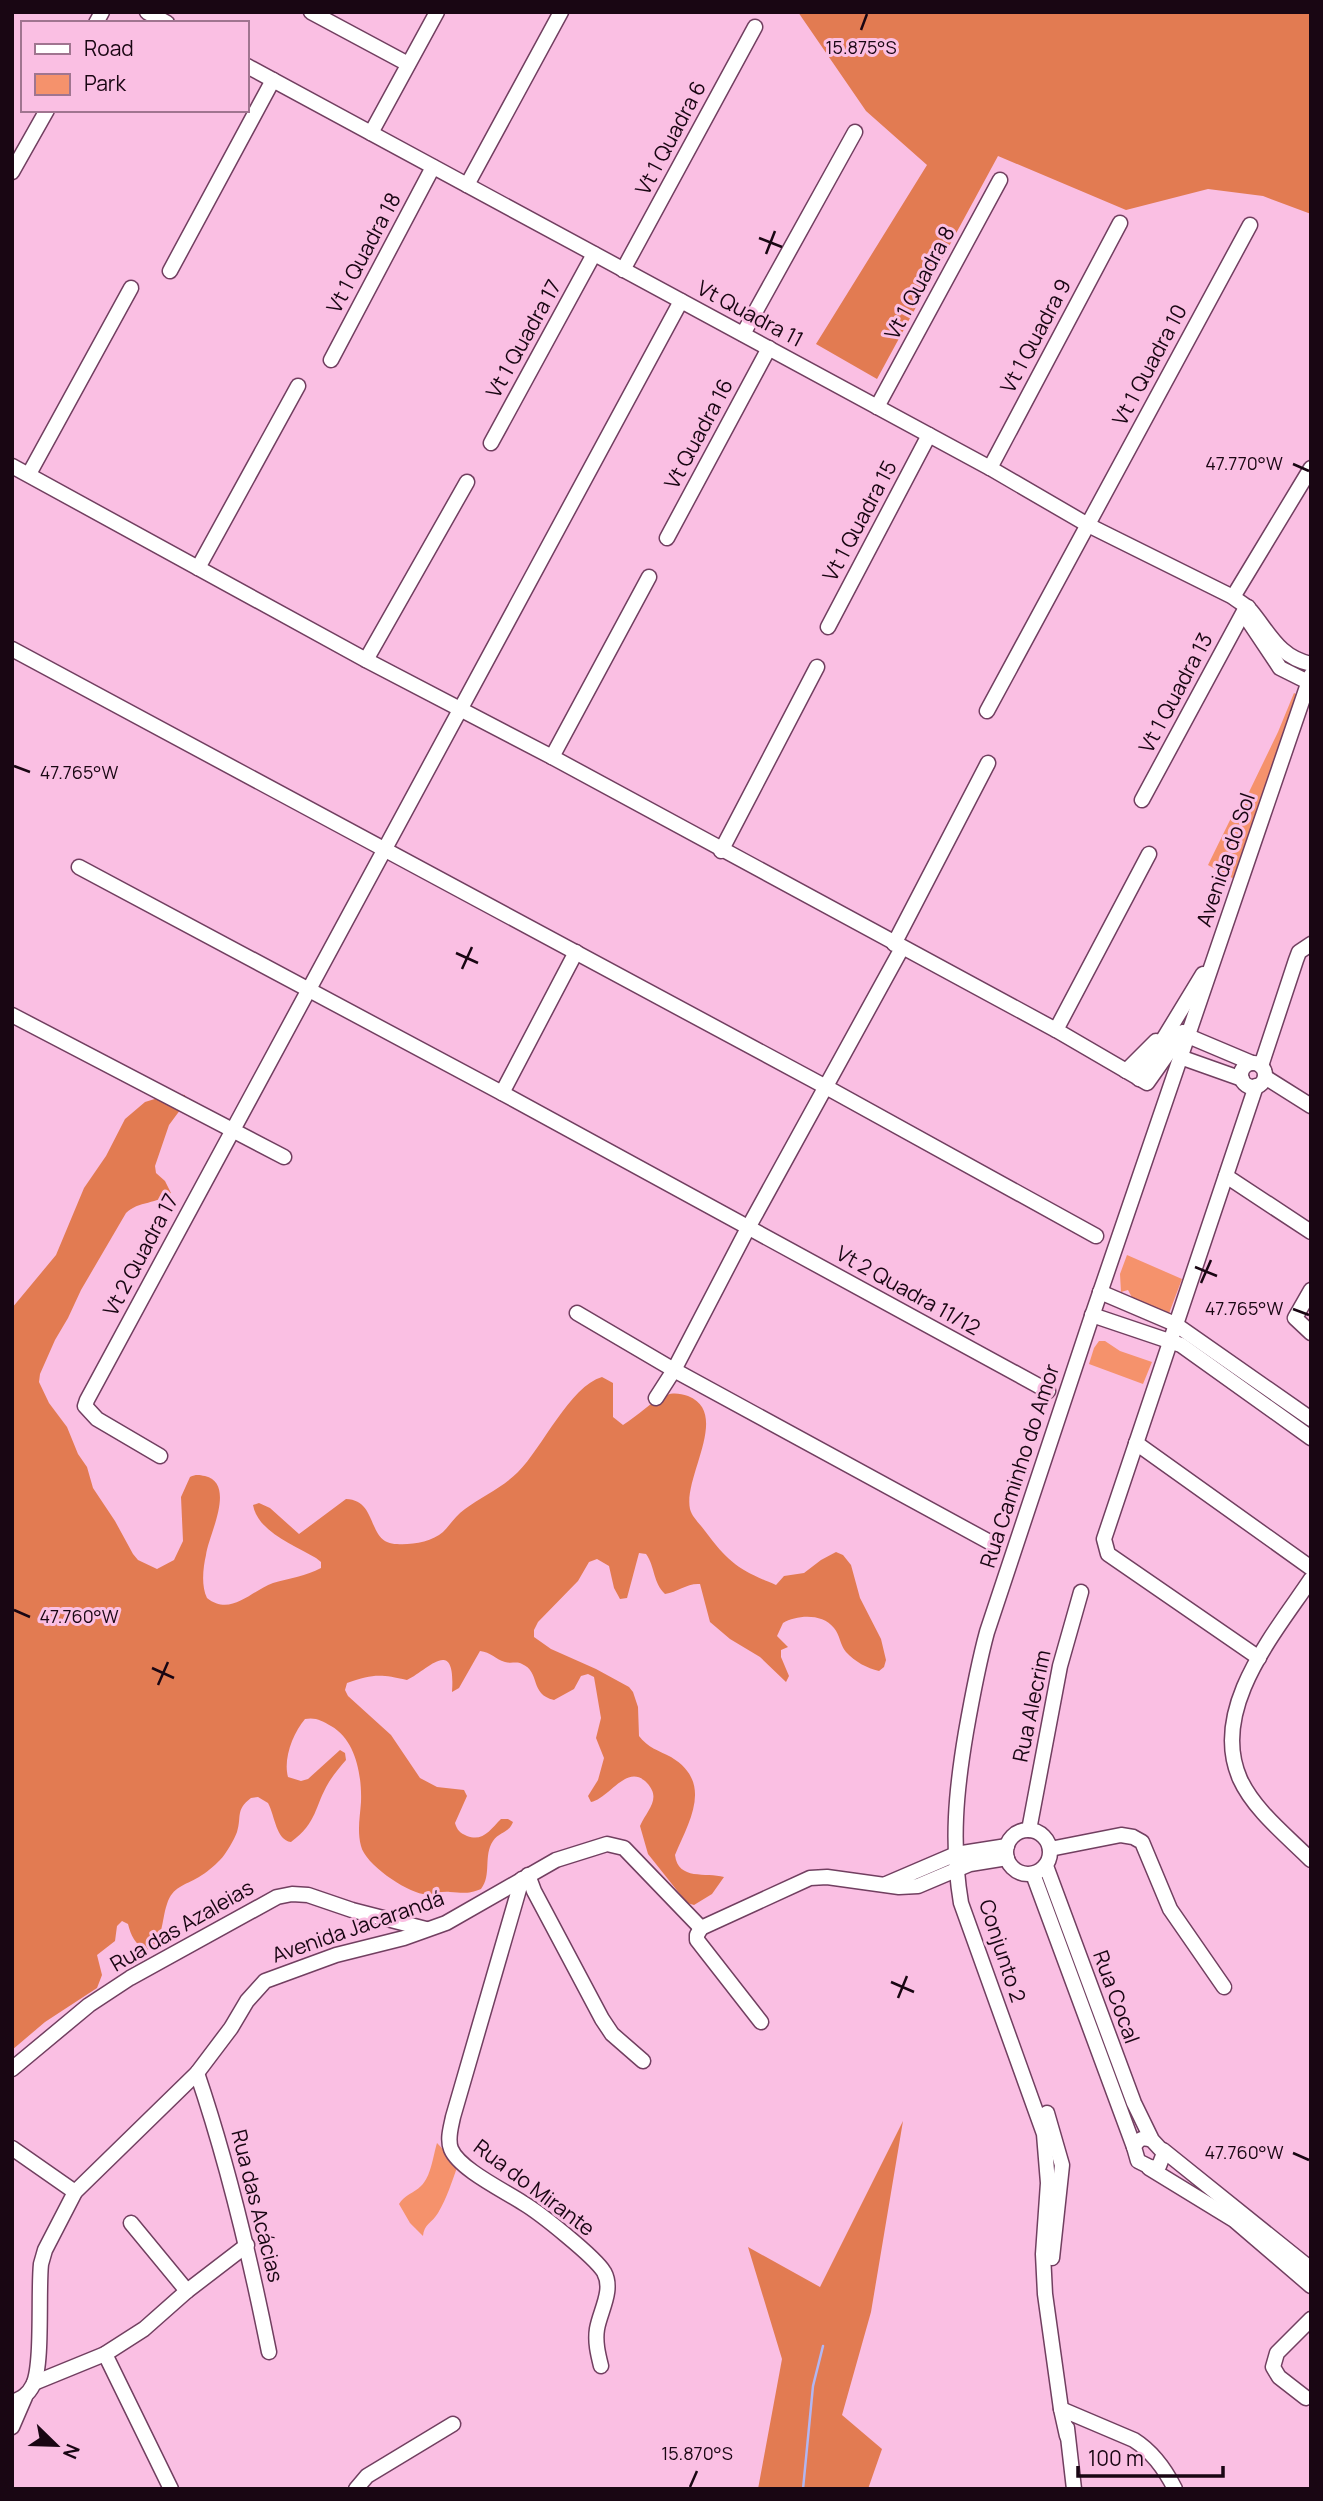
<svg xmlns="http://www.w3.org/2000/svg" width="1323" height="2501" viewBox="0 0 1323 2501" font-family="Manrope,sans-serif">
<style>
.green{fill:#f5926c}
.forest{fill:#e27b52}
.lines{fill:none;stroke-linecap:round;stroke-linejoin:round}
.stream{stroke:#b2b6f1;stroke-width:2.5}
.minor-casing{stroke:#713f60;stroke-width:17}
.minor{stroke:#fff;stroke-width:14}
.ticks{fill:none;stroke:#190613;stroke-width:2.5}
.labels{text-anchor:middle;stroke-width:6;stroke-linejoin:round;paint-order:stroke}
.street-label{font-size:21px;fill:#190613;stroke:#fabfe3}
.ticks-label{font-size:18px;text-anchor:middle;fill:#190613;stroke:#fabfe3;stroke-width:6;stroke-linejoin:round;paint-order:stroke}
</style>
<rect width="100%" height="100%" fill="#fabfe3"/>
<g class="green">
<polygon points="1294,693 1298,695 1236,880 1208,865 1231,818 1236,819 1278,732"/>
<polygon points="1127,1255 1182,1279 1168,1316 1135,1303 1128,1290 1121,1292 1120,1274"/>
<polygon points="1099,1341 1105,1341 1120,1351 1152,1362 1143,1384 1089,1364 1094,1348"/>
<path d="M437,2143l21,22c-6,16 -11,33 -20,48 -6,10 -14,11 -15,23l-13,-13 -11,-19c5,-9 15,-11 22,-18 10,-9 12,-30 16,-43z"/>
</g>
<g class="forest">
<polygon points="798,12 1311,12 1311,214 1263,196 1208,189 1126,210 998,156 877,379 816,344 927,165 866,111"/>
<path d="M171,1094l14,1 1,7 -17,23 -14,41 1,7 9,8 6,12c-13,11 -33,8 -45,20l-45,77 -13,28 -13,22 -15,34 -1,8 10,21 18,24 11,27 9,13 6,21 22,33 18,33 5,6 19,9 17,-9 9,-19 -2,-44 9,-20c6,-3 9,-2 15,-1 32,8 3,60 1,79 -3,13 -5,31 1,43 24,19 44,-7 66,-15 17,-5 33,-7 48,-15v-6l-5,-4c-22,-13 -58,-26 -63,-53l6,-2 11,5 29,26 47,-35c33,1 20,45 51,45 14,1 35,-2 46,-12 7,-7 13,-17 22,-23 17,-13 37,-21 53,-37 24,-24 52,-86 84,-95l11,6v34l10,8c15,-9 28,-24 44,-30 7,-3 14,-1 21,1 43,17 -5,81 2,113 2,8 10,15 15,22 24,32 34,39 71,54l8,-9 20,-3 17,-13 15,-8 7,3 8,10 9,33 21,41 5,21 -2,7 -5,4c-12,-3 -24,-9 -33,-19 -6,-7 -6,-17 -12,-24 -12,-15 -37,-13 -51,-5l-6,13 11,11 -7,3v7l8,19 -3,6 -26,-25 -30,-18 -20,-17 -10,-38c-13,-1 -22,8 -35,10 -12,-11 -10,-28 -19,-40l-7,-1 -12,45 -7,1 -6,-11 -5,-22 -12,-7 -8,3 -11,19 -40,41 -4,8v7l17,12 45,20 33,18 4,5 5,15 1,29c8,11 20,15 32,21 43,26 18,64 4,98 3,26 31,17 49,22l-12,17 -18,11 -7,-2 -39,-49 -8,-28c7,-16 22,-27 7,-43 -20,-21 -38,16 -56,19l-3,-6 10,-16 6,-22 -8,-20 5,-20 -7,-41 -6,-3 -7,2 -7,13 -20,11c-25,-6 -13,-28 -32,-36 -5,-3 -11,0 -17,-2 -10,-3 -14,-10 -25,-11l-21,37 -7,4c4,-58 -25,-21 -45,-12 -27,-6 -34,-6 -60,3l-2,7 3,6 43,39 29,43 17,9 27,3 3,6 -12,27c2,7 5,10 12,13 16,6 23,-6 34,-17h7l5,3c-4,11 -14,10 -20,19 -10,15 -1,34 -12,48 -12,5 -18,4 -31,3 -9,-1 -18,3 -27,2 -18,-3 -58,-30 -62,-48 -4,-15 -1,-29 0,-44 1,-26 -5,-62 -30,-76 -9,-5 -15,-9 -26,-7 -12,14 -22,40 -17,58l13,4 7,-2 32,-29 5,3 1,7c-6,7 -12,14 -17,22 -15,25 -11,40 -38,60 -15,-2 -16,-26 -23,-39l-10,-6 -7,1c-16,12 -9,19 -14,34 -3,8 -11,22 -17,28 -6,6 -14,13 -21,17 -15,9 -26,9 -32,27 -6,17 -3,39 -22,47 -10,-8 -14,-15 -17,-27l-6,-3 -5,5 -2,15 -18,14 5,20 -5,13 -52,34 -33,28v-742l44,-53 28,-67 22,-32 19,-37 20,-17z"/>
<polygon points="903,2121 871,2312 842,2415 882,2449 868,2489 758,2489 782,2359 748,2247 820,2287"/>
</g>
<g class="lines">
<polyline class="stream" points="803,2489 813,2386 823,2346"/>
<defs>
<g id="minor">
<polyline points="147,12 167,23"/>
<polyline points="311,12 408,64"/>
<polyline points="96,23 102,12"/>
<path d="M247,66l743,402 98,57 145,72c6,5 13,8 18,14 19,23 28,46 60,53"/>
<polyline points="371,133 437,12"/>
<polyline points="12,172 47,110"/>
<polyline points="467,185 561,12"/>
<polyline points="623,270 755,27"/>
<polyline points="170,271 273,80"/>
<polyline points="743,334 855,132"/>
<polyline points="331,360 433,167"/>
<polyline points="877,407 1000,180"/>
<polyline points="491,443 594,254"/>
<polyline points="12,466 366,660 552,757 1056,1030 1147,1083 1183,1032"/>
<polyline points="990,468 1120,223"/>
<polyline points="29,474 131,288"/>
<polyline points="667,538 769,348"/>
<polyline points="198,568 298,386"/>
<polyline points="1233,597 1311,468"/>
<polyline points="1248,620 1280,668 1308,682"/>
<polyline points="828,627 929,435"/>
<polyline points="12,649 826,1087 1096,1236"/>
<polyline points="366,660 467,482"/>
<polyline points="987,711 1250,225"/>
<polyline points="552,757 649,577"/>
<polyline points="1142,800 1243,613 1248,607"/>
<polyline points="721,851 817,667"/>
<polyline points="79,867 502,1093 1048,1391"/>
<polyline points="894,944 988,763"/>
<polyline points="12,1015 284,1157"/>
<polyline points="1056,1030 1149,854"/>
<polyline points="1188,1036 1252,1063"/>
<polyline points="1180,1057 1242,1079"/>
<circle cx="1253" cy="1075" r="12"/>
<polyline points="1261,1066 1296,960 1299,952 1311,944"/>
<polyline points="1126,1071 1156,1041"/>
<polyline points="1265,1077 1311,1106"/>
<polyline points="1139,1079 1203,974"/>
<polyline points="1256,1086 1104,1539 1108,1554 1259,1658"/>
<polyline points="502,1093 576,952"/>
<polyline points="1226,1176 1311,1232"/>
<polyline points="1311,1290 1295,1318 1311,1333"/>
<polyline points="1100,1292 1175,1324 1311,1419"/>
<polyline points="577,1313 674,1370 995,1545"/>
<polyline points="1092,1315 1181,1345 1311,1438"/>
<polyline points="656,1398 674,1370 748,1228 902,948"/>
<polyline points="1136,1443 1311,1568"/>
<polyline points="160,1456 97,1419 85,1406 87,1400 681,301"/>
<path d="M1311,1579c-36,54 -102,130 -71,200 14,31 47,57 71,81"/>
<polyline points="1029,1830 1060,1666 1081,1592"/>
<circle cx="1028" cy="1852" r="22"/>
<polyline points="1050,1849 1121,1835 1133,1837 1142,1842 1170,1909 1224,1987"/>
<path d="M1046,1866l88,237 18,37 12,13 -5,13 -7,2 -14,-7 -4,-14c5,-9 9,-10 18,-7"/>
<polyline points="1033,1874 1134,2147"/>
<polyline points="528,1875 534,1891 602,2019 612,2034 643,2061"/>
<path d="M522,1879l-69,238c-2,10 -6,22 -2,32 8,20 54,42 72,54 17,10 72,54 81,69 10,18 -4,39 -7,57 -2,13 1,25 4,37"/>
<polyline points="886,1884 956,1854 1007,1846"/>
<polyline points="701,1928 810,1878 827,1877 899,1887 918,1886 970,1864 1007,1858"/>
<polyline points="701,1928 697,1935 697,1940 761,2022"/>
<polyline points="12,2069 89,2005 130,1978 277,1897 292,1894 308,1895 352,1910 426,1929"/>
<path d="M197,2073c31,91 53,184 72,279"/>
<polyline points="1047,2113 1062,2165 1052,2258"/>
<polyline points="12,2148 75,2192"/>
<polyline points="1163,2150 1311,2269"/>
<polyline points="1149,2168 1234,2220 1311,2286"/>
<polyline points="131,2223 187,2291"/>
<polyline points="105,2354 171,2489"/>
<polyline points="34,2383 105,2354 144,2329 187,2291 247,2245"/>
<polyline points="1306,2398 1279,2377 1273,2367 1277,2353 1311,2319"/>
<path d="M12,2402c10,-4 16,-7 21,-17 10,-20 5,-94 8,-121l4,-14 30,-58 122,-119 34,-45 16,-27 18,-20 71,-26 68,-17 42,-15 110,-63 51,-16 17,4 77,80"/>
<path d="M1061,2409l73,31c19,12 31,29 41,49"/>
<polyline points="12,2427 25,2397"/>
<polyline points="1067,2428 1074,2489"/>
<path d="M1067,2436l-6,-27 -16,-115 -2,-40 5,-71 -4,-49 -83,-231c-10,-60 -5,-112 5,-171 6,-34 12,-67 21,-100l103,-310 221,-647"/>
<polyline points="356,2489 367,2476 453,2424"/>
</g>
</defs>
<use href="#minor" class="minor-casing"/>
<use href="#minor" class="minor"/>
</g>
<path class="ticks" d="M861,30l6,-16M759,238l23,9M766,254l9,-23M1293,464l16,7M14,766l16,6M456,953l22,10M462,969l10,-22M1195,1267l22,9M1201,1283l10,-23M1293,1309l16,6M14,1610l16,7M152,1668l22,10M158,1685l10,-23M891,1982l23,10M898,1998l9,-22M1293,2153l16,7M690,2487l7,-16"/>
<g class="labels">
<g class="street-label">
<text transform="translate(671 138) rotate(-62)" y="7">Vt 1 Quadra 6</text>
<text transform="translate(364 253) rotate(-62)" y="7">Vt 1 Quadra 18</text>
<text transform="translate(920 283) rotate(-62)" y="7">Vt 1 Quadra 8</text>
<text transform="translate(750 314) rotate(28)" y="7">Vt Quadra 11</text>
<text transform="translate(1036 336) rotate(-62)" y="7">Vt 1 Quadra 9</text>
<text transform="translate(524 339) rotate(-61)" y="7">Vt 1 Quadra 17</text>
<text transform="translate(1150 365) rotate(-62)" y="7">Vt 1 Quadra 10</text>
<text transform="translate(699 434) rotate(-62)" y="7">Vt Quadra 16</text>
<text transform="translate(860 521) rotate(-62)" y="7">Vt 1 Quadra 15</text>
<text transform="translate(1176 693) rotate(-62)" y="7">Vt 1 Quadra 13</text>
<text transform="translate(1226 860) rotate(-71)" y="7">Avenida do Sol</text>
<text transform="translate(141 1255) rotate(-62)" y="7">Vt 2 Quadra 17</text>
<text transform="translate(908 1291) rotate(29)" y="7">Vt 2 Quadra 11/12</text>
<text transform="translate(1020 1466) rotate(-72)" y="7">Rua Caminho do Amor</text>
<text transform="translate(1032 1706) rotate(-78)" y="7">Rua Alecrim</text>
<text transform="translate(182 1926) rotate(-30)" y="7">Rua das Azaleias</text>
<text transform="translate(358 1927) rotate(-19)" y="7">Avenida Jacarandá</text>
<text transform="translate(1002 1951) rotate(72)" y="7">Conjunto 2</text>
<text transform="translate(1116 1997) rotate(70)" y="7">Rua Cocal</text>
<text transform="translate(534 2188) rotate(37)" y="7">Rua do Mirante</text>
<text transform="translate(257 2206) rotate(76)" y="7">Rua das Acácias</text>
</g>
</g>
<g class="ticks-label">
<text x="861" y="54">15.875°S</text>
<text x="1244" y="470">47.770°W</text>
<text x="79" y="779">47.765°W</text>
<text x="1244" y="1315">47.765°W</text>
<text x="79" y="1623">47.760°W</text>
<text x="1244" y="2159">47.760°W</text>
<text x="697" y="2460">15.870°S</text>
</g>
<rect width="1323" height="2501" fill="none" stroke="#190613" stroke-width="28"/>
<rect x="21" y="21" width="228" height="91" fill="#fabfe3" stroke="#a07590" stroke-width="2"/>
<rect x="35" y="44" width="35" height="10" fill="#ffffff" stroke="#a07590" stroke-width="2"/>
<text x="84" y="56" font-size="21" fill="#190613">Road</text>
<rect x="35" y="74" width="35" height="21" fill="#f5926c" stroke="#a07590" stroke-width="2"/>
<text x="84" y="91" font-size="21" fill="#190613">Park</text>
<g transform="translate(56 2445) rotate(113)" stroke="#fabfe3" stroke-width="5" paint-order="stroke">
<path d="M0-5L12 26L0 18L-12 26Z" fill="#190613"/>
<text y="-10" font-size="19" font-weight="bold" text-anchor="middle" fill="#190613">N</text>
</g>
<path d="M1078 2466v10h145v-10" fill="none" stroke="#190613" stroke-width="3.5"/>
<text x="1088" y="2466" font-size="21" fill="#190613" stroke="#fabfe3" stroke-width="5" paint-order="stroke">100 m</text>
</svg>
